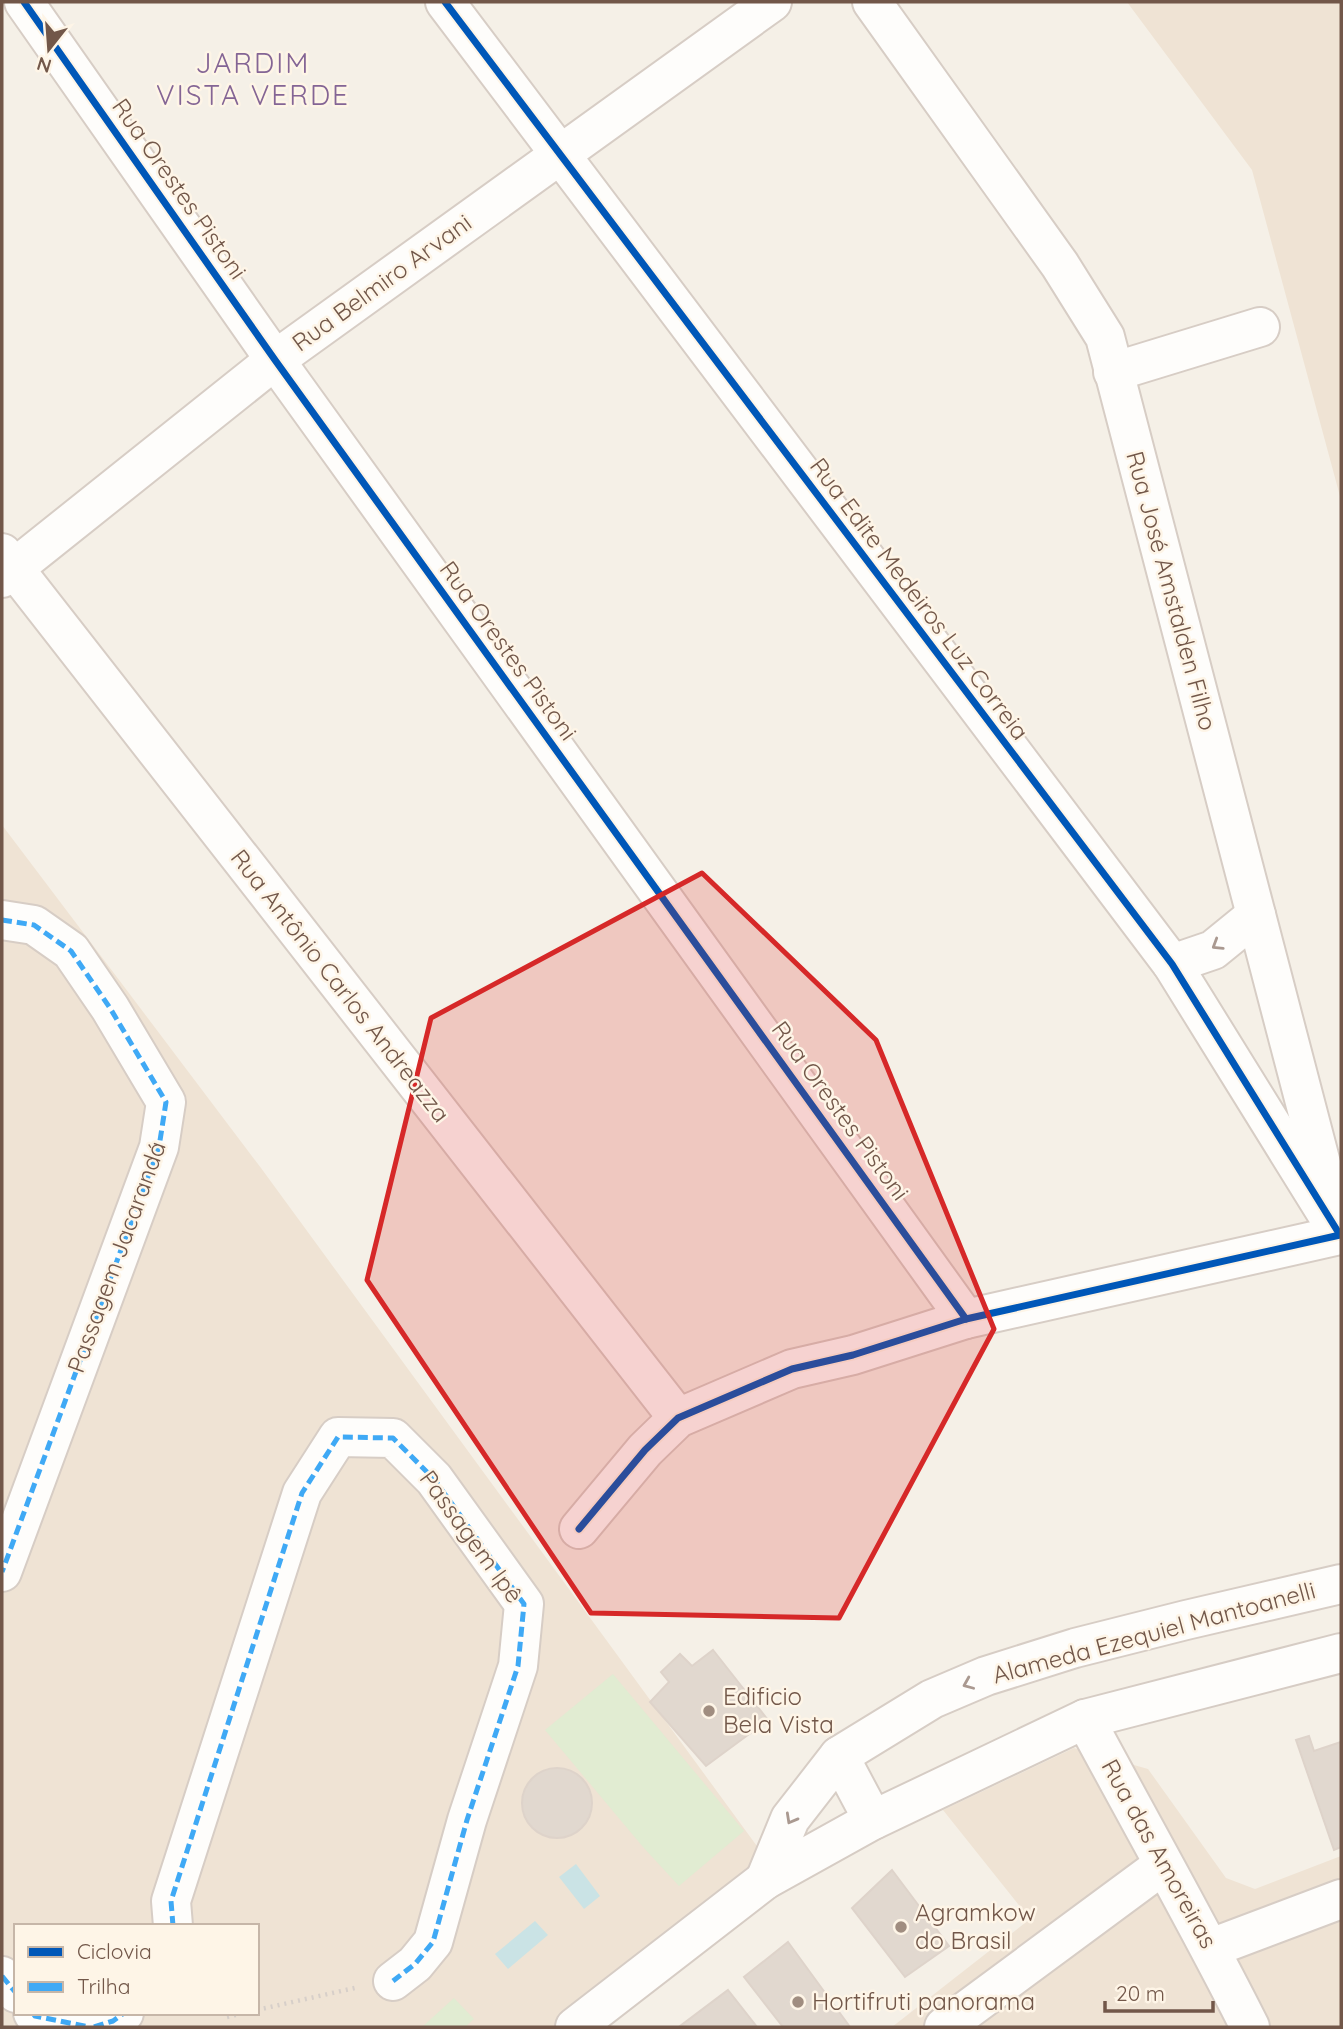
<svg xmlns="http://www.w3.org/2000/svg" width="1343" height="2029" viewBox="0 0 1343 2029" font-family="Quicksand,sans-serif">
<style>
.residential{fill:#efe3d4;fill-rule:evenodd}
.green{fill:#e1ecd2}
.water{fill:#cae3e5}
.building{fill:#e1d8cf;stroke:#ded3ca;stroke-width:2}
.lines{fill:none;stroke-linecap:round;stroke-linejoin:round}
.minor-casing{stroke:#d7cdc5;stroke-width:42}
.secondary-casing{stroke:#d6ccc4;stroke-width:42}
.path{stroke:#d7cfc9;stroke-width:4.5;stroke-dasharray:2 5;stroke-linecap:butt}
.minor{stroke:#fefdfb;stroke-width:38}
.secondary{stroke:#fefdfb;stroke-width:38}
.quiet{stroke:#3fa9f5;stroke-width:5;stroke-dasharray:10 5;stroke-linecap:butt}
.cycleway-casing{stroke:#fef5e7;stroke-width:11}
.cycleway{stroke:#0057b8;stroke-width:7}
.oneway{stroke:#aa9990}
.marked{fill:#d62828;fill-opacity:0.2;stroke:#d62828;stroke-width:5;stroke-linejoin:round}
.poi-dot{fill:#a08d80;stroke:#fef5e7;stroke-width:2.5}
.labels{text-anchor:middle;stroke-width:5;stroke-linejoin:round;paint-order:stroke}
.street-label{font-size:24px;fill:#725749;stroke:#fef5e7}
.poi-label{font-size:24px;fill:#725749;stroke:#fef5e7;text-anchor:start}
.quarter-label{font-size:28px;letter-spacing:2px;fill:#846595;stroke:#fef5e7}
</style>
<rect width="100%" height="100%" fill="#f5f0e7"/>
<g class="residential">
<polygon points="1127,2 1341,2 1341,500 1252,170"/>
<path d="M2,825l259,343 504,689 -206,170h-557zM16,1926h241v87h-241z"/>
<polygon points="1074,1748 1148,1769 1226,1878 1255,1889 1341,1856 1341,2027 892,2027 1030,1919 943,1810"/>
</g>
<g class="green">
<polygon points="613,1674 744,1831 679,1886 643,1847 545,1730"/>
<polygon points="454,1998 474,2019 465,2027 422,2027"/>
</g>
<g class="water">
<polygon points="576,1864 600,1896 584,1909 559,1877"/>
<polygon points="535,1921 548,1935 508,1969 495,1954"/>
</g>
<g class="building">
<polygon points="713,1650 768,1720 706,1766 650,1702 669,1682 661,1672 680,1654 692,1666"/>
<polygon points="1309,1736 1314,1751 1341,1742 1341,1847 1334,1850 1296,1740"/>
<circle cx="557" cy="1803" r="35"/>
<polygon points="892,1870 949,1946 905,1977 852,1908"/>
<polygon points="788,1942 850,2027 783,2027 744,1977"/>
<polygon points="728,1990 757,2027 680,2026"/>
</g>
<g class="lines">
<defs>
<g id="minor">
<polyline points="24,2 275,360 966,1319"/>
<polyline points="445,2 1172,964 1340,1235 966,1319 853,1355 792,1369 678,1418 645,1450 579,1529"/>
<polyline points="872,2 1060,265 1105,337 1330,1198"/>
<polyline points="1113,372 1260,327"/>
<polyline points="2,553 678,1418"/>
<polyline points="2,578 275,360 772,2"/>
<polyline points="2,920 34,925 71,951 110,1008 166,1102 159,1147 2,1572"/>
<polyline points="1172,964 1213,950 1256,915"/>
<path d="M1085,1719c55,103 113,204 165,308"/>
<polyline points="839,1756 873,1820"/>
<polyline points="765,1880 790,1819 839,1756 932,1699 986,1676 1075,1648 1186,1620 1341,1584"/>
<polyline points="173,1926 171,1901 302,1493 338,1437 393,1438 434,1479 524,1604 518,1666 467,1820 433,1942 415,1964 393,1981"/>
<polyline points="1211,1948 1341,1899"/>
<polyline points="2,1976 16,1993"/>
<polyline points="33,2013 35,2016 89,2027"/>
<polyline points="94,2027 113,2021 124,2013"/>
<polyline points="944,2027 1163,1865"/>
</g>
<polyline id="secondary" points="575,2027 765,1880 873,1820 1085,1719 1341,1653"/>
</defs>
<use href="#minor" class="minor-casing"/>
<use href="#secondary" class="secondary-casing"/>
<g class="path">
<polyline points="257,2010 359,1987"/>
<polyline points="227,2017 244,2013"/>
</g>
<use href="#minor" class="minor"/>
<use href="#secondary" class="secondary"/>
<g class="quiet">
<polyline points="2,920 34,925 71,951 110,1008 166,1102 159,1147 2,1572"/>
<polyline points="173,1926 171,1901 302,1493 338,1437 393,1438 434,1479 524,1604 518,1666 467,1820 433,1942 415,1964 393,1981"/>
<polyline points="2,1976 16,1993"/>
<polyline points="33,2013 35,2016 89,2027"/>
<polyline points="94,2027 113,2021 124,2013"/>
</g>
<defs>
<g id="cycleway">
<polyline points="24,2 275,360 966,1319"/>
<polyline points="445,2 1172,964 1340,1235 966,1319 853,1355 792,1369 678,1418 645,1450 579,1529"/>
</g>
</defs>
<use href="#cycleway" class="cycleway-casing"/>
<use href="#cycleway" class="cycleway"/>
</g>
<defs><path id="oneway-chevron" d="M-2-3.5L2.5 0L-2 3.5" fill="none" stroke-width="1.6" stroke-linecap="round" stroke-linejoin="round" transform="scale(1.75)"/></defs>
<g class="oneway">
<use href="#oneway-chevron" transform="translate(1217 945) rotate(148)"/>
<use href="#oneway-chevron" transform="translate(968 1684) rotate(157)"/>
<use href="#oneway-chevron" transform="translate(791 1819) rotate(119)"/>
</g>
<path class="marked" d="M702,873l174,167 118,289 -155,289 -248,-5 -224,-333 64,-262z"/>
<g class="poi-dot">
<circle cx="709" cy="1711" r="7"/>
<circle cx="901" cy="1927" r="7"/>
<circle cx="798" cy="2002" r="7"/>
</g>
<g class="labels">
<g class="street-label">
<text transform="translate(179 189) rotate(55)" y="8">Rua Orestes Pistoni</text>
<text transform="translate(382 283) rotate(-36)" y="8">Rua Belmiro Arvani</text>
<text transform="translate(1171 591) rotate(75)" y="8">Rua José Amstalden Filho</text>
<text transform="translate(919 599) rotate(53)" y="8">Rua Edite Medeiros Luz Correia</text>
<text transform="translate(508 651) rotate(54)" y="8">Rua Orestes Pistoni</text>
<text transform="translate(340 986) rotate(52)" y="8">Rua Antônio Carlos Andreazza</text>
<text transform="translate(840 1111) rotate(54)" y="8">Rua Orestes Pistoni</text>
<text transform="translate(117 1257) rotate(-70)" y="8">Passagem Jacarandá</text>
<text transform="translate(471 1537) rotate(54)" y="8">Passagem Ipê</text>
<text transform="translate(1154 1633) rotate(-15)" y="8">Alameda Ezequiel Mantoanelli</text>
<text transform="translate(1159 1854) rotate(61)" y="8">Rua das Amoreiras</text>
</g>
<g class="poi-label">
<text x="723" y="1705">Edificio<tspan x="723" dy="28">Bela Vista</tspan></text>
<text x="915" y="1921">Agramkow<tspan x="915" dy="28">do Brasil</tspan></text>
<text x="812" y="2010">Hortifruti panorama</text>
</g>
<g class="quarter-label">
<text x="253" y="73">JARDIM<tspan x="253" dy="32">VISTA VERDE</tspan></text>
</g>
</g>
<rect width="1343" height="2029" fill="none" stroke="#725749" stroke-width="7"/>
<rect x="14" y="1924" width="245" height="91" fill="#fef5e7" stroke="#c6b6a8" stroke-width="2"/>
<rect x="28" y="1947" width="35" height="10" fill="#0057b8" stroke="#c6b6a8" stroke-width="2"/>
<text x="77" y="1959" font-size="21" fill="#725749">Ciclovia</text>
<rect x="28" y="1982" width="35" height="10" fill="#3fa9f5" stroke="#c6b6a8" stroke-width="2"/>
<text x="77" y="1994" font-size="21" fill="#725749">Trilha</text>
<g transform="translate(49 49) rotate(197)" stroke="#fef5e7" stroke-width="5" paint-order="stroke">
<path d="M0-5L12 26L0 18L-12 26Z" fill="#725749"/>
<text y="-10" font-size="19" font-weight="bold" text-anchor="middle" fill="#725749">N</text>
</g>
<path d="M1105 2001v10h108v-10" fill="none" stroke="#725749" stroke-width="3.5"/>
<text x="1116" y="2001" font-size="21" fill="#725749" stroke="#fef5e7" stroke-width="5" paint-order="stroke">20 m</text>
</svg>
